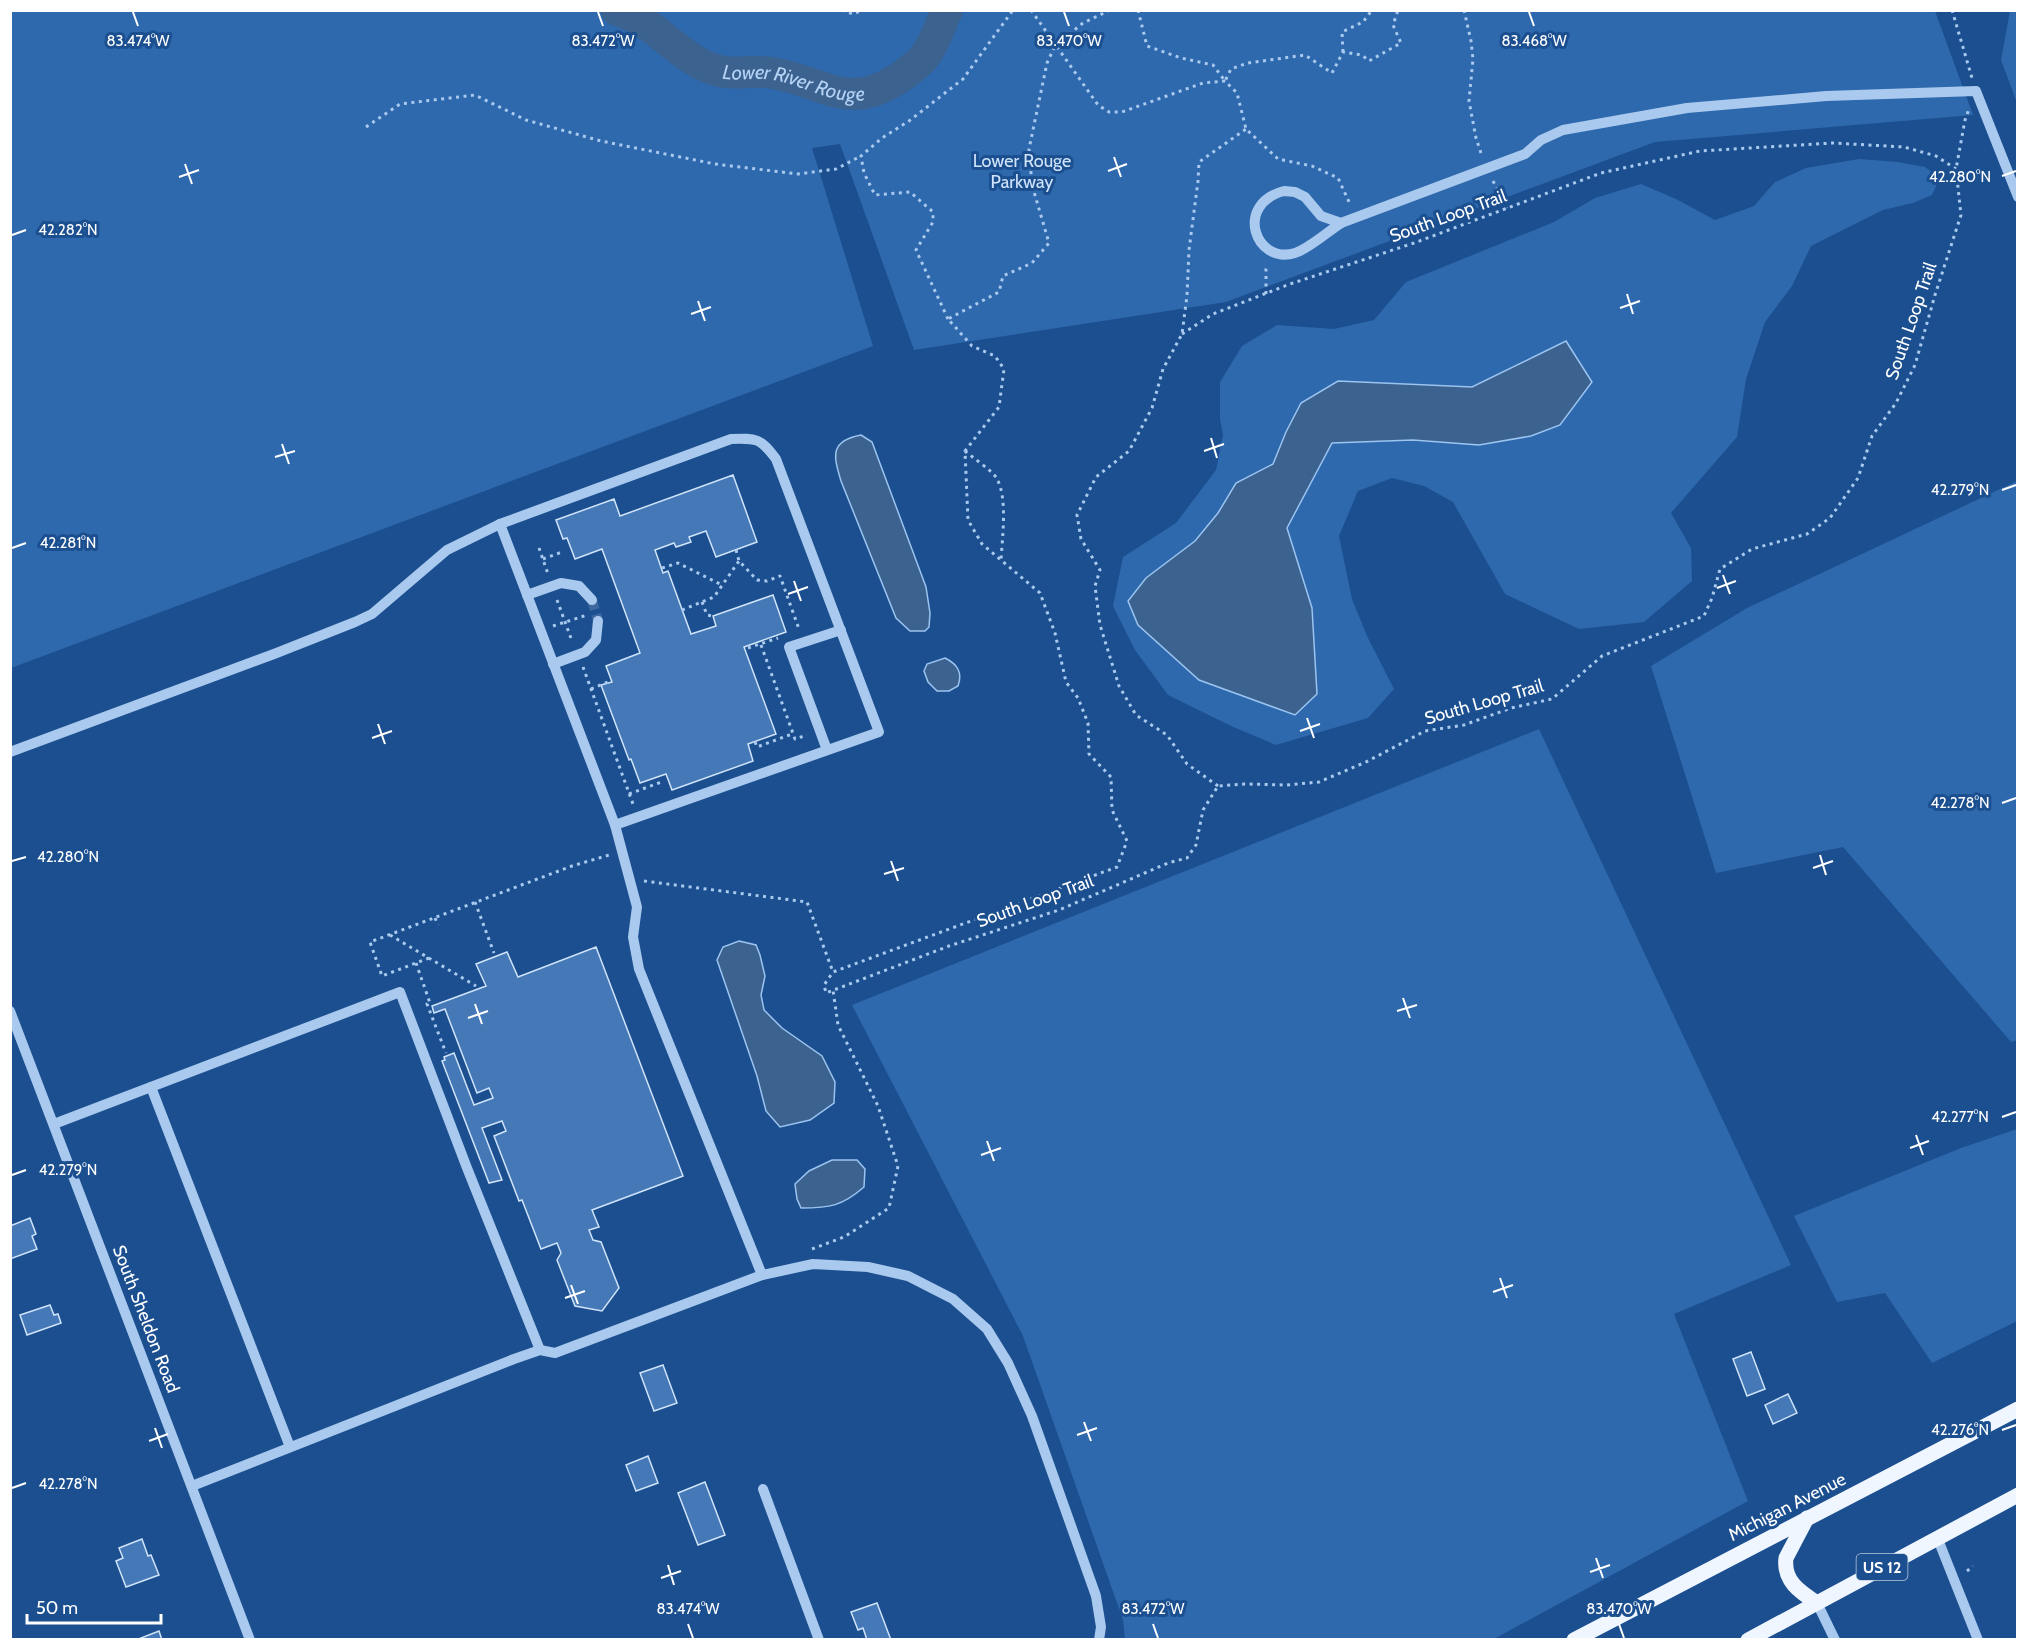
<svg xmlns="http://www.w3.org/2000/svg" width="2028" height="1650" viewBox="0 0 2028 1650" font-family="Cabin,sans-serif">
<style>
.green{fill:#2e69ad;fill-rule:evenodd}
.water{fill:#3c6290;stroke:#9cc4f0;stroke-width:1.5}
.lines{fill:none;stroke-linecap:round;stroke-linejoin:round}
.river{stroke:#3c6290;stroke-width:32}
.building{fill:#4478b7;stroke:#cfe3fa;stroke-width:1.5}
.minor-tunnel{stroke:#3d69a0;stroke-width:10;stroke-dasharray:10 5;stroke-linecap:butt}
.path{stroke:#a9c9ee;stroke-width:3;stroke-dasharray:3 4.5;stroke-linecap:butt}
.minor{stroke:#a9c9ee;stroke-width:10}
.major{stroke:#f0f6ff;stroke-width:15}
.ticks{fill:none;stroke:#fff;stroke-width:2}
.labels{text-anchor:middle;stroke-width:6;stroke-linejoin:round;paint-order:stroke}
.shield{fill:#1b4f8f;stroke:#bbcadd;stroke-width:1.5}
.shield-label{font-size:16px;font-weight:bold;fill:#fff}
.park-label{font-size:18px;fill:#cfe3fa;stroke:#1b4f8f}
.street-label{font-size:18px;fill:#fff;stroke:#1b4f8f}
.water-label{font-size:20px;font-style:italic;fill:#b5d3f5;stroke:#1b4f8f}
.ticks-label{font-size:15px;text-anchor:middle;fill:#fff;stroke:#1b4f8f;stroke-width:6;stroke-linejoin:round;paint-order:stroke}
</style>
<rect width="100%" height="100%" fill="#1b4f8f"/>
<g class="green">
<polygon points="10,11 1935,11 1973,115 1655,142 1226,302 914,350 840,144 812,148 873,346 11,668"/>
<polygon points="2010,11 2017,11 2017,103 2001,60"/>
<path d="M1859,159l39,3 27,5 15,11 -8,17 -19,8 -30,7 -72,36 -19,40 -27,36 -19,57 -9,58 -66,76 20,35 1,33 -48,41 -65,7 -74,-35 -52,-92 -29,-16 -32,-8 -34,13 -19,45 13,63 15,37 27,53 -26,29 -92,27 -45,-19 -63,-31 -33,-45 -22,-44 10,-49 53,-34 40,-53 7,-35 -3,-16v-37l22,-36 35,-21 57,4 40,-9 32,-38 148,-60 41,-24 46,-14 35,15 39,21 39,-14 21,-24 31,-14zM1531,357l-52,88 -66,-5 -81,3 -45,85 25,80 -155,34 -19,-17 8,-47 49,-37 23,-28 18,-30 37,-19 13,-32 15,-29 37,-22 134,6z"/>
<polygon points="2017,481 2018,1040 2011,1042 1843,847 1716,873 1651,666 1747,608"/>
<polygon points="1539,729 1791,1265 1674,1314 1748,1501 1494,1639 1125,1639 1123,1620 1023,1336 852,1005"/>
<polygon points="2017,1129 2017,1321 1932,1363 1885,1293 1837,1302 1794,1216 1961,1148"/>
</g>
<g class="water">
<polygon points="1566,341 1592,382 1560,425 1531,436 1479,445 1413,440 1332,443 1287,528 1312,608 1317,694 1295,715 1199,680 1138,625 1128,601 1146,578 1195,541 1218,513 1236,483 1273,464 1286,432 1301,403 1338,381 1472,387"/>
<path d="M861,435l11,7 54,145 4,26 -1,14 -4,4h-15l-14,-13 -55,-137c-8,-26 -11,-40 20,-46z"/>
<path d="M945,658c12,6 18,14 13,28l-9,5h-12l-9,-9 -4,-11 3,-7z"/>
<polygon points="739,941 756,945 760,955 765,976 761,995 764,1010 782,1028 822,1056 835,1082 834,1103 810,1120 780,1127 766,1111 757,1076 717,960 723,947"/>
<path d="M832,1160h25l8,9 -1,18c-22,19 -34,21 -63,21l-4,-9 -2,-15 14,-13z"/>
</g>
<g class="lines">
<path class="river" id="s1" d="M617,10c34,9 57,42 88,56 24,12 43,3 67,7 23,3 43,14 65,19 27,6 47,-3 68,-18 7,-6 15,-11 20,-18 10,-13 15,-31 22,-46"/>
</g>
<g class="building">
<polygon points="733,475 757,542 716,557 706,531 689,537 691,542 676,547 674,543 655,550 663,573 668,571 691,634 716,626 713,616 773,595 786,632 744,647 776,734 748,744 753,761 672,790 666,774 640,783 631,759 629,760 601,685 612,682 606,666 640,653 602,549 575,559 567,538 563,539 556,520 614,499 620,516"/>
<polygon points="596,947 683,1176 592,1210 599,1227 589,1230 593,1240 601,1242 619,1288 602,1311 575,1306 557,1260 561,1253 557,1243 541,1249 522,1200 519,1201 494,1136 506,1131 502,1121 482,1128 502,1180 489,1183 442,1061 445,1060 444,1057 454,1053 474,1105 493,1098 489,1088 477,1093 445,1009 434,1013 432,1006 486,986 476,964 507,952 518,977"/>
<polygon points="30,1218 36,1234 32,1236 37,1249 10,1259 10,1226"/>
<polygon points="50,1305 54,1315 58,1314 61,1323 27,1335 20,1315"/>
<polygon points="1751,1352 1765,1389 1747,1396 1733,1359"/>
<polygon points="663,1365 677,1403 654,1411 640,1373"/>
<polygon points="1788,1394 1797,1413 1773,1424 1765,1405"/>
<polygon points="648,1456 658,1483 636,1491 626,1465"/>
<polygon points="705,1482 725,1535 698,1545 678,1493"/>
<polygon points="142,1539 148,1556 151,1555 159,1575 126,1587 116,1561 123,1558 119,1548"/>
<polygon points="877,1603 891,1640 867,1640 863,1628 858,1630 851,1612"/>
<polygon points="159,1631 162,1640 136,1640"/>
</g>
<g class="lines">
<polyline class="minor-tunnel" points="592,600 598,621"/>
<g class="path">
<polyline points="842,10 853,14 863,10"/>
<polyline points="1031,10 1098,105 1109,112 1122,112 1203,83 1225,81 1237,93 1246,129 1278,159 1312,166 1338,178 1350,204"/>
<polyline points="1110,10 1083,23 1055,46 1047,63 1029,149 1032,185 1049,243 1032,263 1003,276 999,292 948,319 972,346 995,356 1004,369 999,407 965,451 968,520 982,544 1040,593 1055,633 1066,682 1078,698 1088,723 1089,754 1111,777 1112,810 1127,841 1117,867 833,972 824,985 826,993 949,946 1059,910 1168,863 1187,858 1196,845 1203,810 1218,786 1245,784 1287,785 1319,782 1366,762 1425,731 1464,725 1511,708 1552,699 1602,656 1704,616 1712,598 1720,569 1752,549 1807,534 1830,518 1858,478 1872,436 1896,403 1915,365 1935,295 1961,215 1956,169 1965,120 1969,109"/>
<polyline points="1138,10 1147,46 1181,58 1213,65 1225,81 1231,69 1248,63 1305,55 1332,73 1343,52 1362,55 1369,61 1401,43 1393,25 1398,10"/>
<polyline points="1464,10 1471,41 1473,59 1469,101 1476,138 1482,156"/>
<polyline points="1952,10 1972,78"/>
<polyline points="1343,52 1342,32 1363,22 1372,10"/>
<polyline points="366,127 400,104 475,95 526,120 601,141 715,164 798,174 836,169 861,156"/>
<polyline points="1493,181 1507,208"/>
<polyline points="1266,294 1266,269 1268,265"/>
<polyline points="948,319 916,250 933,222 933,212 910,192 875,195 864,173 861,156 882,138 909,121 963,79 1013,10"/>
<polyline points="1182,334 1213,314 1290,284 1414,243 1601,173 1700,151 1833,143 1904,147 1936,156 1956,169"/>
<path d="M965,451c8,7 28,20 32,28 11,20 5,60 4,82"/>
<polyline points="539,548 548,574"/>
<polyline points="736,550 739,561 757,580 767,581 780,576 799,629"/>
<polyline points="543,559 562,552"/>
<polyline points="662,568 678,563 722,585"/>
<polyline points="557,600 572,641"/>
<polyline points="702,602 707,615 713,616"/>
<polyline points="682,610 714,597 739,561"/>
<polyline points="553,626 587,615"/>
<polyline points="761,645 795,739 807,735"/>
<polyline points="748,648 778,638"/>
<polyline points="583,667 633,804"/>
<polyline points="591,689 610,681"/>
<polyline points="755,742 757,747 792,734"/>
<polyline points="1218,786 1187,764 1167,735 1136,715 1119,686 1100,625 1095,586 1100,570 1081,539 1077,515 1096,477 1129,451 1152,408 1163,369 1182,334 1187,296 1189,250 1198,181 1199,162 1246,129"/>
<polyline points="629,794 664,781"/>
<polyline points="644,881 807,902 833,972"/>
<polyline points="475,902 494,953"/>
<polyline points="435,918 438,925"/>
<polyline points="390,935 476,986"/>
<polyline points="429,958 382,976 370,942 572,866 609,855"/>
<polyline points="416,963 430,1003 427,1004 446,1053"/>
<polyline points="812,1249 844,1237 889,1208 898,1166 878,1106 838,1025 833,990"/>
<polyline points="1967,1571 1973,1566"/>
</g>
<g class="minor">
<path d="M1284,191l11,1 10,5 16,19 20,7c-12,8 -34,27 -46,30 -40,12 -61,-49 -11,-62z"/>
<polyline points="1341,223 1525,154 1541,140 1563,130 1687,108 1826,96 1976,91 2018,197"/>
<polyline points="500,524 615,825"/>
<polyline points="527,595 561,583 579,586 592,600"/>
<polyline points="553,664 585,652 596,640 598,621"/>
<polyline points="827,750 789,647 841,630"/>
<path d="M10,752l264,-98 81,-32 17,-8 75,-64 53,-26 231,-85c26,-1 29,-1 45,20l103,273 -264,93 22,82 -4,30 6,32 123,306"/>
<polyline points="10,1011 250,1640"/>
<polyline points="151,1087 290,1447"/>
<polyline points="54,1124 400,992 467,1168 540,1350"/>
<polyline points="192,1486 514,1359 540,1350 555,1353 762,1275 813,1264 868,1267 908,1276 953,1299 987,1329 1008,1363 1032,1416 1096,1596 1101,1627 1099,1640"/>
<polyline points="763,1489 819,1640"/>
<polyline points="1937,1537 1978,1640"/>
<polyline points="1817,1603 1835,1640"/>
</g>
<g class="major">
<path d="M1807,1518l-21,40c-3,23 14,34 31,45"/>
<polyline points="1574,1640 2018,1409"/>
<polyline points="1748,1640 2018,1495"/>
</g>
</g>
<path class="ticks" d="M133,12l5,14M598,12l5,14M1064,12l5,14M1529,12l5,14M1114,157l7,20M185,164l7,20M1108,171l19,-7M2002,176l14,-5M179,177l20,-7M12,235l14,-5M1627,294l6,20M698,301l7,20M1620,308l20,-7M691,314l20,-7M1211,438l6,20M282,444l7,20M1204,451l20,-7M275,457l20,-6M2002,490l14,-5M12,548l14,-5M1723,575l7,19M794,581l7,20M1717,588l19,-7M788,594l20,-7M1307,718l7,20M378,724l7,20M1300,731l20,-7M372,738l20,-7M2002,803l14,-5M1820,855l6,20M12,861l14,-4M891,861l7,20M1813,868l20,-7M884,874l20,-6M1403,998l7,20M475,1004l7,20M1397,1011l20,-6M468,1018l20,-7M2002,1117l14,-5M1916,1135l7,20M987,1141l7,20M1910,1148l19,-7M981,1155l20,-7M12,1175l14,-5M1500,1278l7,20M571,1285l7,19M1493,1292l20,-7M565,1298l20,-7M1084,1422l7,19M155,1428l7,20M2002,1430l14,-5M1077,1435l20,-7M149,1441l19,-7M12,1488l14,-5M1596,1558l7,20M668,1565l6,20M1590,1572l20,-7M661,1578l20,-7M688,1624l5,14M1153,1624l5,14M1619,1624l5,14"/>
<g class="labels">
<rect class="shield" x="1856.5" y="1554" width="51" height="26" rx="4.5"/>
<g class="shield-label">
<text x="1882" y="1573">US 12</text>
</g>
<g class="park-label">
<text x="1022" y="167">Lower Rouge<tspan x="1022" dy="21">Parkway</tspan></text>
</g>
<g class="street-label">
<text transform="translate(1448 216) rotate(-20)" y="6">South Loop Trail</text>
<text transform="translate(1911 321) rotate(-71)" y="6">South Loop Trail</text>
<text transform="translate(1484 702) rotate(-16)" y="6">South Loop Trail</text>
<text transform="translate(1035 901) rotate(-20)" y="6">South Loop Trail</text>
<text transform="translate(146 1319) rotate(69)" y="6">South Sheldon Road</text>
<text transform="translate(1787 1507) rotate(-27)" y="6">Michigan Avenue</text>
</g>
<g class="water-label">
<text dy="7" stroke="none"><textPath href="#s1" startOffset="196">Lower River Rouge</textPath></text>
</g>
</g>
<g class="ticks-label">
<text x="138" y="46">83.474°W</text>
<text x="603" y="46">83.472°W</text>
<text x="1069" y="46">83.470°W</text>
<text x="1534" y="46">83.468°W</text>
<text x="1960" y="182">42.280°N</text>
<text x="68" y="235">42.282°N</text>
<text x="1960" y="495">42.279°N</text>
<text x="68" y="548">42.281°N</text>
<text x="1960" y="808">42.278°N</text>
<text x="68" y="862">42.280°N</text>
<text x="1960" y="1122">42.277°N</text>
<text x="68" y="1175">42.279°N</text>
<text x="1960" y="1435">42.276°N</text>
<text x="68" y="1489">42.278°N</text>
<text x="688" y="1614">83.474°W</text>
<text x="1153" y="1614">83.472°W</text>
<text x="1619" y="1614">83.470°W</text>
</g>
<rect width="2028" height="1650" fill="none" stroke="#ffffff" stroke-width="24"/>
<path d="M27 1614v9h134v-9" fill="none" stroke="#ffffff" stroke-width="3"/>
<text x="36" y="1614" font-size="18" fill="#ffffff" stroke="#1b4f8f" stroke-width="4.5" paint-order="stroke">50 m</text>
</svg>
